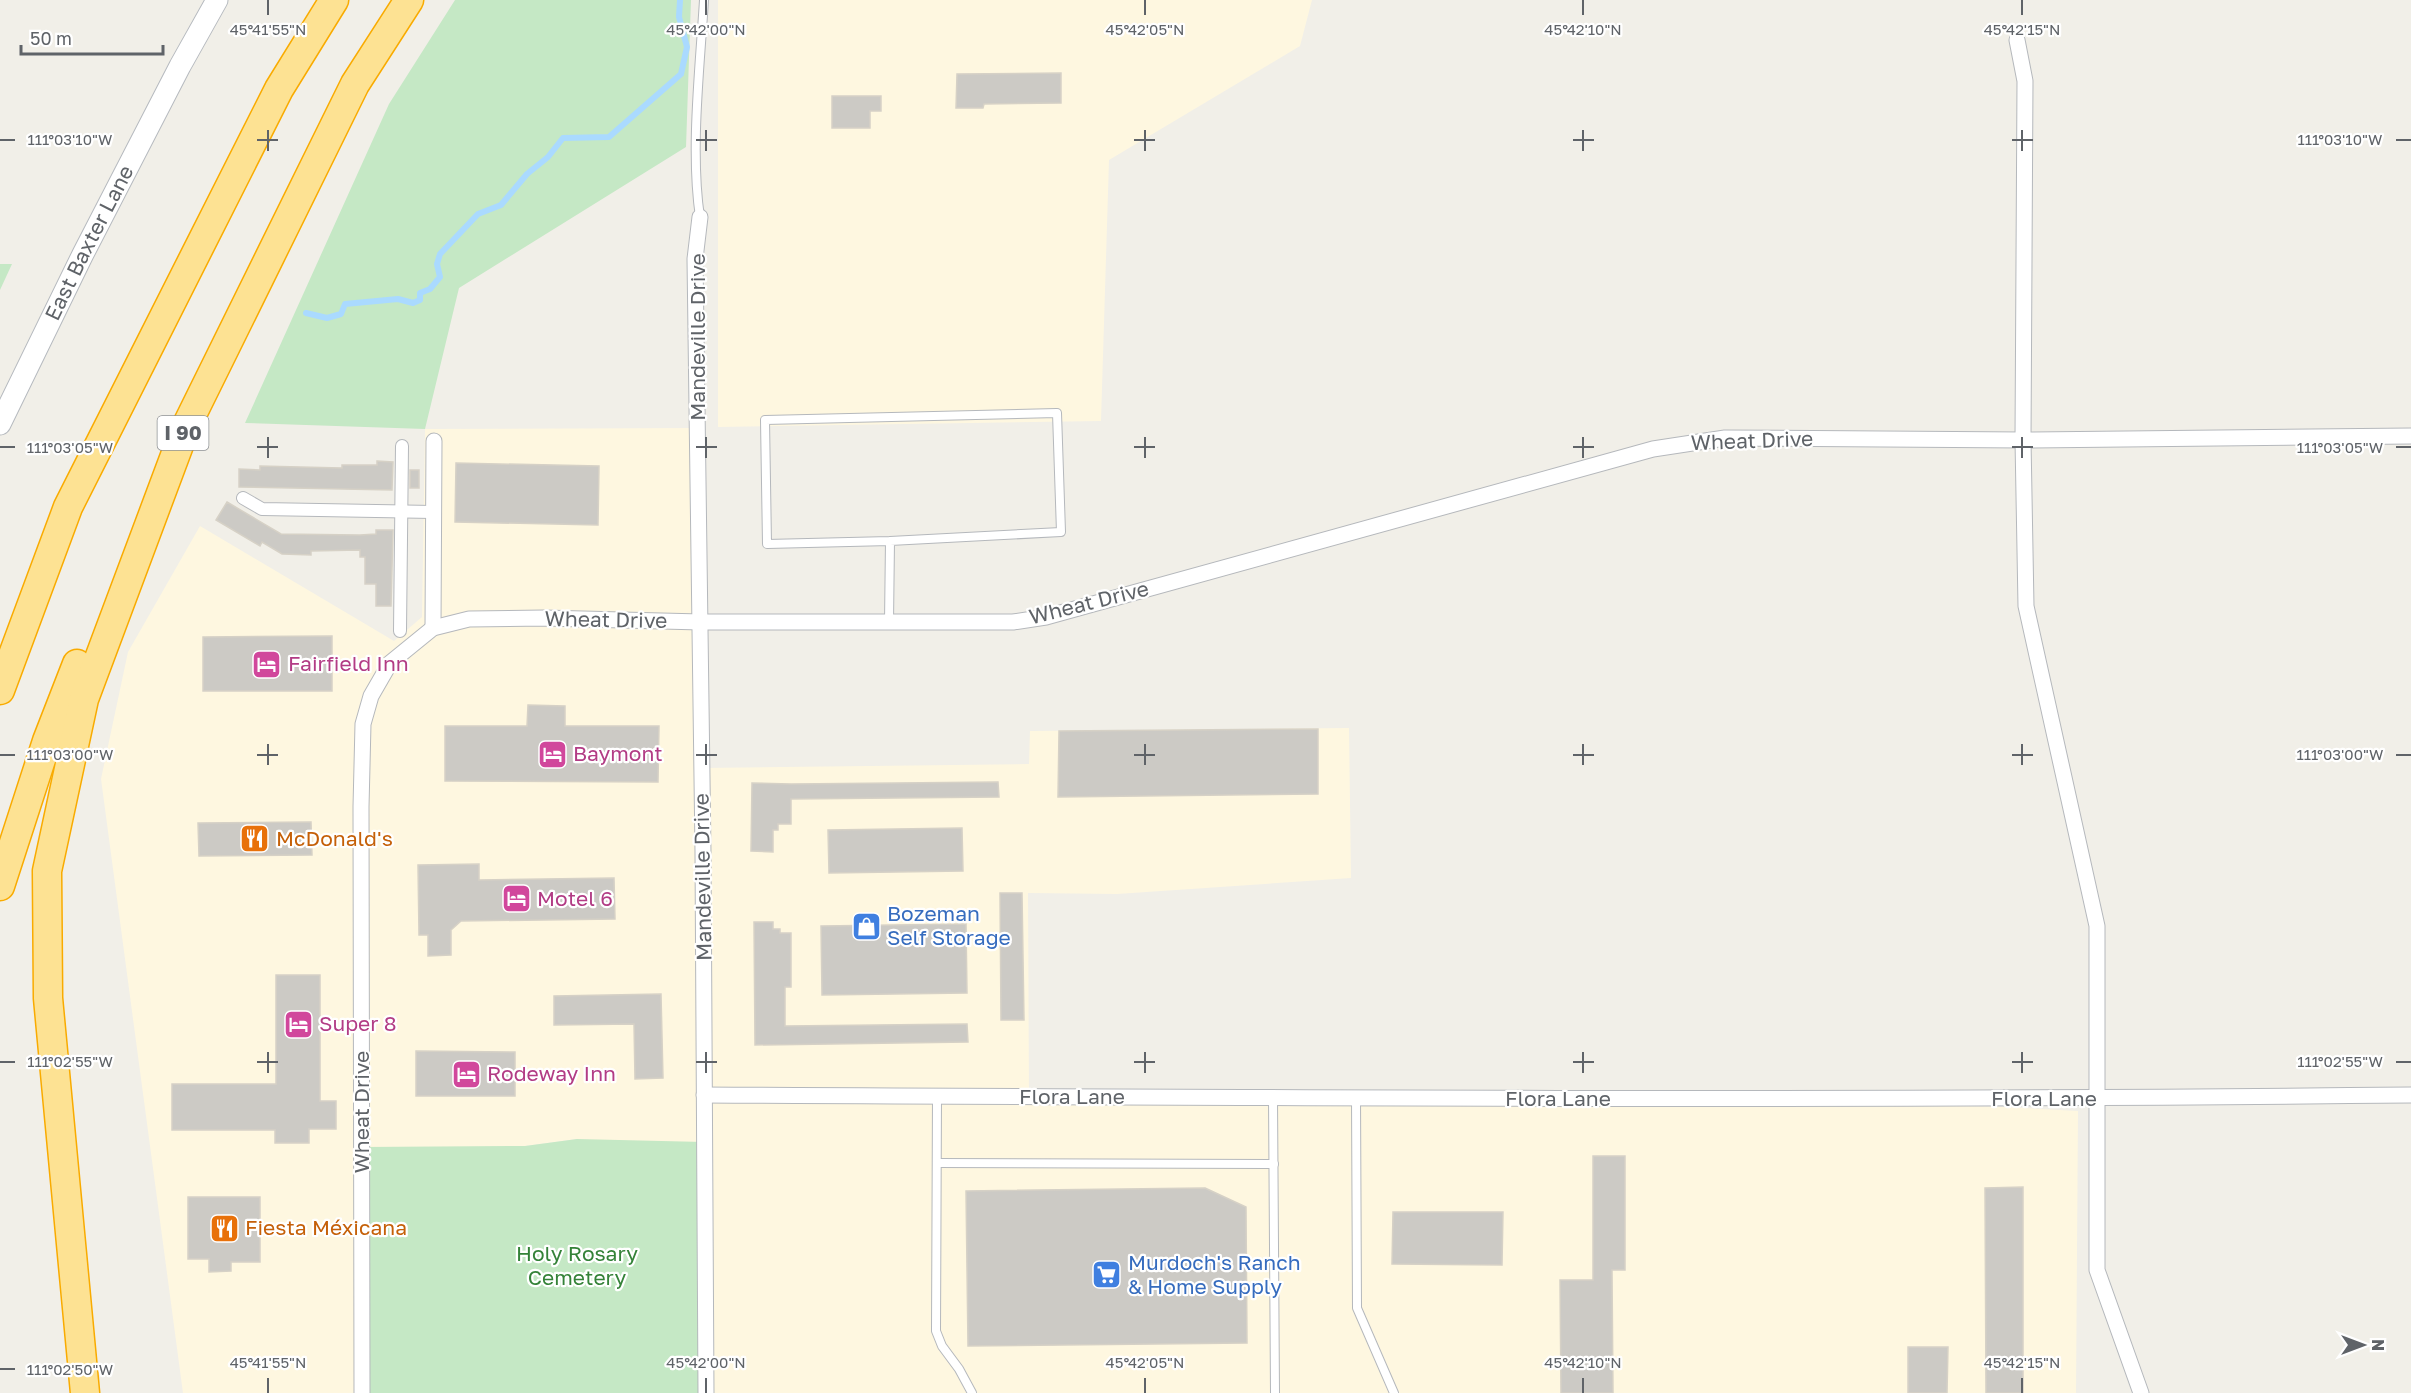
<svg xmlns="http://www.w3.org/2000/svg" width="2411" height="1393" viewBox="0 0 2411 1393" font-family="'Golos Text',sans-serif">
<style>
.commercial{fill:#fef7e0}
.green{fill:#c5e8c5}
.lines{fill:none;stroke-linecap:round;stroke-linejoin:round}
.stream{stroke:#aadaff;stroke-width:6}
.building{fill:#cccac5;stroke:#d6d1c6;stroke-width:1.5}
.service-casing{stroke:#b5b8bc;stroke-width:10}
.pedestrian-casing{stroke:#b5b8bc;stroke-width:14}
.minor-casing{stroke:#b5b8bc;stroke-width:17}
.secondary-casing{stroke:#b6babf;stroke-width:23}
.motorway-casing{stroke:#f9ab00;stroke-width:31}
.service{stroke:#fff;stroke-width:8}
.pedestrian{stroke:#fff;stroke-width:12}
.minor{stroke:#fff;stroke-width:15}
.secondary{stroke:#fff;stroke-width:21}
.motorway{stroke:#fde293;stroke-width:28}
.ticks{fill:none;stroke:#5f6368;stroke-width:2}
.labels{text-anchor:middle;stroke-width:4.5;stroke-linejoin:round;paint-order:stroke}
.shield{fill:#fff;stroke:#8f9295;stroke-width:1.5}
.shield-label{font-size:20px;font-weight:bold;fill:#5f6368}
.street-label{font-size:21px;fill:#5f6368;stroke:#fff}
.hotel-label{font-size:21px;fill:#b23c85;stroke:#fff;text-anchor:start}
.food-label{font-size:21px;fill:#c56008;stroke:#fff;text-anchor:start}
.shop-label{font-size:21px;fill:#366cbe;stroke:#fff;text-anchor:start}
.park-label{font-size:21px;fill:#348238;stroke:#fff}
.ticks-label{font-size:15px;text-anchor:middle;fill:#5f6368;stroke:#fff;stroke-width:4.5;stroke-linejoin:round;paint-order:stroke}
</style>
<rect width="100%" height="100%" fill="#f1efe8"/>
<g class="commercial">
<polygon points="718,0 1312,0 1300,46 1109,160 1101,421 718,427"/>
<polygon points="698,428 702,768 1029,764 1030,731 1349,728 1351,878 1117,894 1028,893 1029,1097 1646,1099 2007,1107 2078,1111 2076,1393 706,1393 577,1139 525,1146 362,1393 183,1393 101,779 128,652 200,526 394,641 422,617 425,429"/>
</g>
<g class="green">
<polygon points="455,0 691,0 686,147 459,288 425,429 245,423 389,104"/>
<polygon points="0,264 12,264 0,290"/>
<polygon points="577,1139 704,1142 706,1393 362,1393 362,1147 525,1146"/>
</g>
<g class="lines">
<polyline class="stream" points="306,313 327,318 341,314 345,304 398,299 413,303 420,300 420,293 430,289 440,277 437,264 440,254 478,214 501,205 527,174 548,157 563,138 609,137 681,74 687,47 679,17 680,0"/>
</g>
<g class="building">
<polygon points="1061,73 1061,103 984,104 983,108 956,108 957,74"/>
<polygon points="832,96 881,96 881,111 870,111 870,128 832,128"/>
<polygon points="377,461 393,462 392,490 239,487 239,469 260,470 260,466 342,468 342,465 377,465"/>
<polygon points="456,463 599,466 598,525 455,522"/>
<rect x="410" y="470" width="9" height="18"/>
<polygon points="227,502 281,534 360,535 376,534 376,530 393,530 391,606 376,606 376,584 365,584 365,557 360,557 360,550 311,551 311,555 282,554 262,542 260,546 216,520"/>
<polygon points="332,636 332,691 203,691 203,637"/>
<polygon points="528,705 565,706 565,726 659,726 658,782 445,781 445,726 527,726"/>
<polygon points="1318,729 1318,794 1058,797 1059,731"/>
<polygon points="998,782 999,797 791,799 791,824 778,824 778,830 773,830 773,852 751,851 752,783 791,784"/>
<polygon points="311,822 312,855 199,856 198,823"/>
<polygon points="962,828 963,871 829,873 828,830"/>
<polygon points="479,864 479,880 614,878 615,919 461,921 451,930 451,955 428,956 428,935 419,935 418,865"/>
<polygon points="1000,893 1022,893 1024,1020 1001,1020"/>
<polygon points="754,922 773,922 773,929 780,929 780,933 791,933 791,987 785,987 785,1026 967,1024 968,1042 755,1045"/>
<polygon points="966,924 967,993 822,995 821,926"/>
<polygon points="276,975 320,975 320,1101 336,1101 336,1129 309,1129 309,1143 275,1143 275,1130 172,1130 172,1084 276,1084"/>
<polygon points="661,994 663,1078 635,1079 634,1024 554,1025 554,996"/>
<polygon points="416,1051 515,1052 515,1096 416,1096"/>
<polygon points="1593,1156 1625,1156 1625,1270 1612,1270 1613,1393 1561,1393 1560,1280 1593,1280"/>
<polygon points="2023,1187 2023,1393 1986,1393 1985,1188"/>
<polygon points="1205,1188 1246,1207 1247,1343 968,1346 966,1191"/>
<polygon points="188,1197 260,1197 260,1262 231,1262 231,1271 209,1272 209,1259 188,1259"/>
<polygon points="1393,1212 1503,1212 1502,1265 1392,1264"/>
<polygon points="1908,1347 1948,1347 1947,1393 1908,1393"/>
</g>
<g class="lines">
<defs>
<g id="service">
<path d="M700,217c-10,-66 0,-150 4,-217"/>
<polyline points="889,622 890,541 767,544 765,420 1057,413 1061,532 890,541"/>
<polyline points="937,1096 936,1331 942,1346 959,1369 972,1393"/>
<polyline points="1273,1098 1275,1393"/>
<polyline points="1356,1098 1357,1308 1394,1393"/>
<polyline points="937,1163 1274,1164"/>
</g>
<g id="pedestrian">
<polyline points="243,498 262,509 433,512"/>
<polyline points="400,631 402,446"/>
</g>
<g id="minor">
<polyline points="2017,40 2025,81 2023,440 2026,606 2097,926 2097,1270 2141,1393"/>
<polyline points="700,217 695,259 703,852 706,1393"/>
<polyline points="433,628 434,441"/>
<path d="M704,1095c569,3 1138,6 1707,0"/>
<polyline points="362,1393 361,807 363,724 371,696 390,663 433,628 469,619 544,618 701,622 1013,622 1046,617 1653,449 1725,438 2023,440 2411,436"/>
</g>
<g id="secondary">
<path id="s1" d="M0,424l83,-170 97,-188 37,-66"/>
</g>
<g id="motorway">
<polyline points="177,445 355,84 409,0"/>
<polyline points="0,690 68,507 279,89 334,0"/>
<polyline points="0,886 47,741 77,664"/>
<polyline points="85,1393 48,998 47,871 84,699 185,429"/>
</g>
</defs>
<use href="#service" class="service-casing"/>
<use href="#pedestrian" class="pedestrian-casing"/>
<use href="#minor" class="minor-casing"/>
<use href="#secondary" class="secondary-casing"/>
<use href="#motorway" class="motorway-casing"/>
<use href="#service" class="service"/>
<use href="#pedestrian" class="pedestrian"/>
<use href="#minor" class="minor"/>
<use href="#secondary" class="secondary"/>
<use href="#motorway" class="motorway"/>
</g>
<path class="ticks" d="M268,0v15M706,0v15M1145,0v15M1583,0v15M2022,0v15M268,130v21M706,130v21M1145,130v21M1583,130v21M2022,130v21M0,140h15M257,140h21M696,140h21M1134,140h21M1573,140h21M2012,140h21M2396,140h15M268,437v21M706,437v21M1145,437v21M1583,437v21M2022,437v21M0,447h15M257,447h21M696,447h21M1134,447h21M1573,447h21M2012,447h21M2396,447h15M268,744v21M706,744v21M1145,744v21M1583,744v21M2022,744v21M0,755h15M257,755h21M696,755h21M1134,755h21M1573,755h21M2012,755h21M2396,755h15M268,1052v21M706,1052v21M1145,1052v21M1583,1052v21M2022,1052v21M0,1062h15M257,1062h21M696,1062h21M1134,1062h21M1573,1062h21M2012,1062h21M2396,1062h15M0,1369h15M268,1378v15M706,1378v15M1145,1378v15M1583,1378v15M2022,1378v15"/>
<defs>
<symbol id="hotel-square" viewBox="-11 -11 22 22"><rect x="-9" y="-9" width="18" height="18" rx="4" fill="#d1479c" stroke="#fff"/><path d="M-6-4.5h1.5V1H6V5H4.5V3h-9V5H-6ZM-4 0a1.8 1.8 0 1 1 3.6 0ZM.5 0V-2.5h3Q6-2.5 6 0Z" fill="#fff"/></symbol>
<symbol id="restaurant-square" viewBox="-11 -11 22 22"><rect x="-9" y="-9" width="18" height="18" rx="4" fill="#e8710a" stroke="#fff"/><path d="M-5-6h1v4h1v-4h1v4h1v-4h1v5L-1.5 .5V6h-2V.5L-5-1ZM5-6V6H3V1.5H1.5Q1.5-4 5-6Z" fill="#fff"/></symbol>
<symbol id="shop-square" viewBox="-11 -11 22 22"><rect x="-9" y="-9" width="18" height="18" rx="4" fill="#3f7fe0" stroke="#fff"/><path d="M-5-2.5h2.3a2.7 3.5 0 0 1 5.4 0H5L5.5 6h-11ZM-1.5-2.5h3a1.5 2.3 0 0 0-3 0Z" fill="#fff"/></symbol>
<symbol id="supermarket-square" viewBox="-11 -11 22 22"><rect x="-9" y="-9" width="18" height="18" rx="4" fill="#3f7fe0" stroke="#fff"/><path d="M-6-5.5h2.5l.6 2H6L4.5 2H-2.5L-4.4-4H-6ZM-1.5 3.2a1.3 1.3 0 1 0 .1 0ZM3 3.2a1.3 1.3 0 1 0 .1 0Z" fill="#fff"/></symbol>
</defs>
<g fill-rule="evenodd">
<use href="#hotel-square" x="250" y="648" width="33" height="33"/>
<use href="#hotel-square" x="536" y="738" width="33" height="33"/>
<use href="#restaurant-square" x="238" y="822" width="33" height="33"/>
<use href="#hotel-square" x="500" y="882" width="33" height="33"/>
<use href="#shop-square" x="850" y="910" width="33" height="33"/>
<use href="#hotel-square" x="282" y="1008" width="33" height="33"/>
<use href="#hotel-square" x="450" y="1058" width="33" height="33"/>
<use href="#restaurant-square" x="208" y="1212" width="33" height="33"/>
<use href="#supermarket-square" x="1090" y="1258" width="33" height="33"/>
</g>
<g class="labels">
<rect class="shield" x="157.5" y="416" width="51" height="34" rx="4.5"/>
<g class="shield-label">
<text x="183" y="440">I 90</text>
</g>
<g class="street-label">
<text dy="7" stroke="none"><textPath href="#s1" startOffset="202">East Baxter Lane</textPath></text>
<text transform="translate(698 337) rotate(-90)" y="7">Mandeville Drive</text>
<text transform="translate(1752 441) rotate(-2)" y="7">Wheat Drive</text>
<text transform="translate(1089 603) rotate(-14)" y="7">Wheat Drive</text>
<text transform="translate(606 620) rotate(1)" y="7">Wheat Drive</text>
<text transform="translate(703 877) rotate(-91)" y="7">Mandeville Drive</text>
<text x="1072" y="1104">Flora Lane</text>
<text x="1558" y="1106">Flora Lane</text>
<text x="2044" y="1106">Flora Lane</text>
<text transform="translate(362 1112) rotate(-90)" y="7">Wheat Drive</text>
</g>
<g class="hotel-label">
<text x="288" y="671">Fairfield Inn</text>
<text x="573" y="761">Baymont</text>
<text x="537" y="906">Motel 6</text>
<text x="319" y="1031">Super 8</text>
<text x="487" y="1081">Rodeway Inn</text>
</g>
<g class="food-label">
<text x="276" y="846">McDonald's</text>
<text x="245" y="1235">Fiesta Méxicana</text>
</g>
<g class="shop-label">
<text x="887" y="921">Bozeman<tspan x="887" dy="24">Self Storage</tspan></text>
<text x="1128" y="1270">Murdoch's Ranch<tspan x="1128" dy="24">&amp; Home Supply</tspan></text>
</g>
<g class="park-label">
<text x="577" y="1261">Holy Rosary<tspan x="577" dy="24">Cemetery</tspan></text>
</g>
</g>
<g class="ticks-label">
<text x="268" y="35">45°41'55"N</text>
<text x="706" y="35">45°42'00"N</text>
<text x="1145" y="35">45°42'05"N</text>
<text x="1583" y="35">45°42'10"N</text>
<text x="2022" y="35">45°42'15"N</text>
<text x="2340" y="145">111°03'10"W</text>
<text x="70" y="145">111°03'10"W</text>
<text x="2340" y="453">111°03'05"W</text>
<text x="70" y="453">111°03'05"W</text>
<text x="2340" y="760">111°03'00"W</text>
<text x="70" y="760">111°03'00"W</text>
<text x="2340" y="1067">111°02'55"W</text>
<text x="70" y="1067">111°02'55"W</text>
<text x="268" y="1368">45°41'55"N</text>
<text x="706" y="1368">45°42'00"N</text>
<text x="1145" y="1368">45°42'05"N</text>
<text x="1583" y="1368">45°42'10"N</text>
<text x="2022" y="1368">45°42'15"N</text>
<text x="70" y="1375">111°02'50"W</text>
</g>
<g transform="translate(2363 1345) rotate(90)" stroke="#ffffff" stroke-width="4.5" paint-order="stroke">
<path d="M0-4.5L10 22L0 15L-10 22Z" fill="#5f6368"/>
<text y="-9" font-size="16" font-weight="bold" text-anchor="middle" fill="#5f6368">N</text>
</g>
<path d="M21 45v9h142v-9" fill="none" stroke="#5f6368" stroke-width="3"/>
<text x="30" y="45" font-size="18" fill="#5f6368" stroke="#ffffff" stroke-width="4.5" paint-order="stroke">50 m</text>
</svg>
